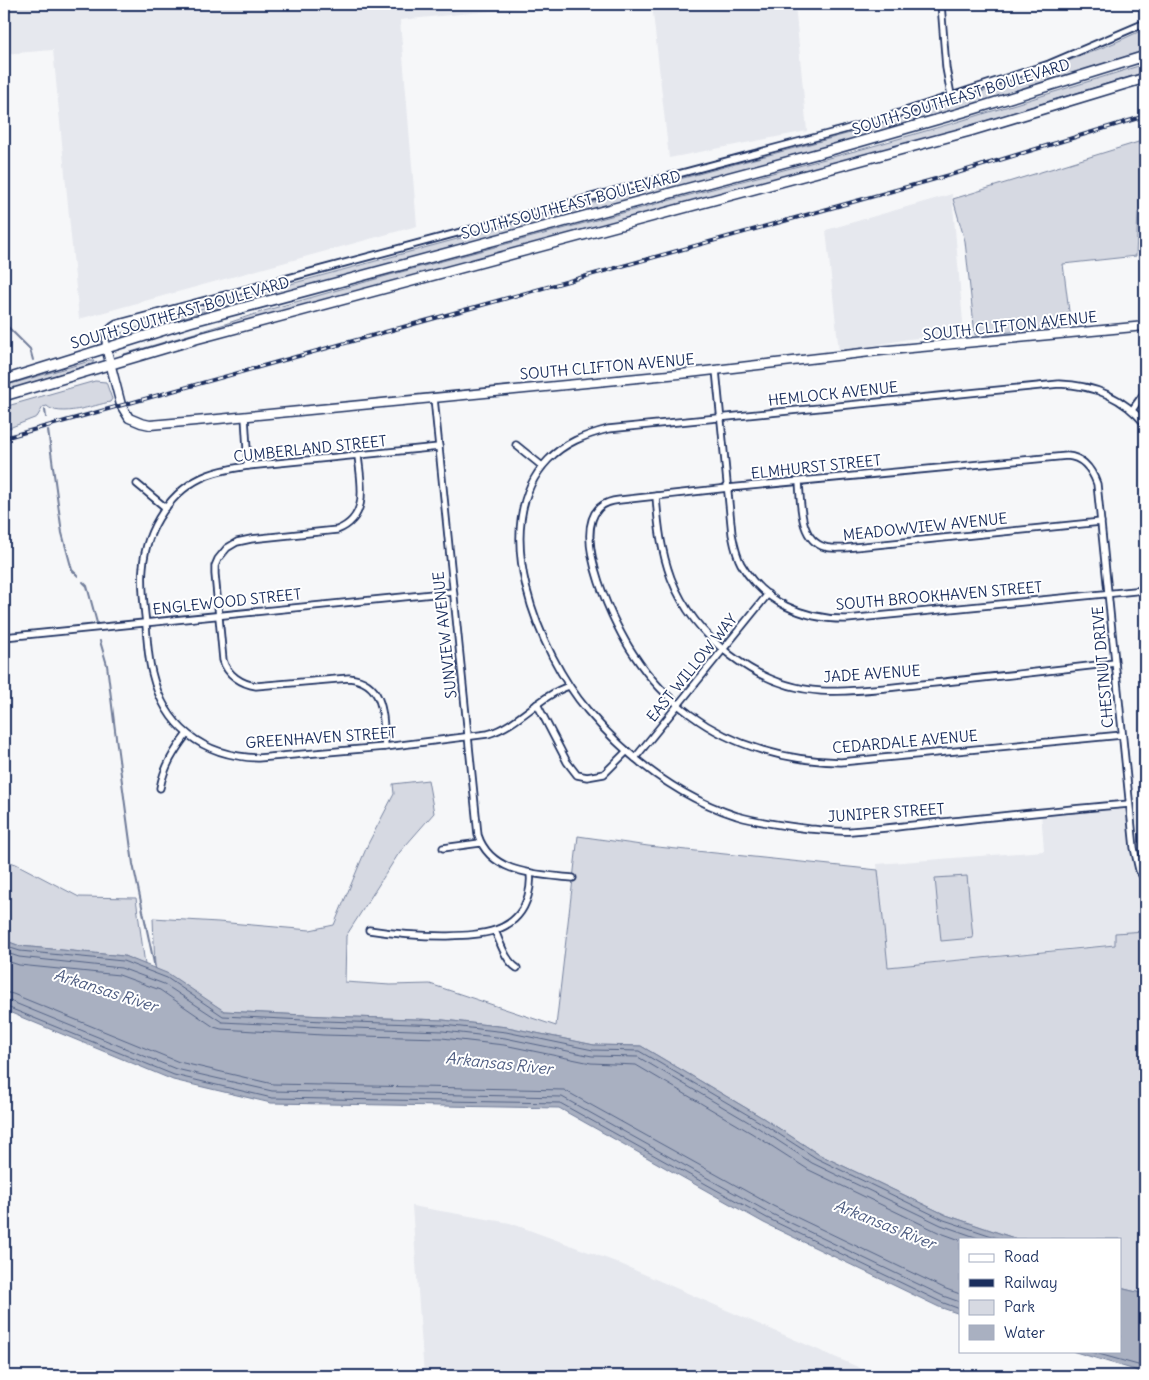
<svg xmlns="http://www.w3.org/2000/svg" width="1149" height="1380" viewBox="0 0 1149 1380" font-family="Delius,sans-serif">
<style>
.built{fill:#e6e8ee}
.green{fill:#d6d9e2;stroke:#7884a0}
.water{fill:#a9b0c1;stroke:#707c99}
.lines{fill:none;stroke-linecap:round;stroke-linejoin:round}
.shore{stroke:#546386;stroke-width:1}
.stream{stroke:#707c99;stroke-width:2}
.street-casing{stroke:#1b2f5e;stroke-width:9}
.secondary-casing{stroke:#1b2f5e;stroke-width:11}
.primary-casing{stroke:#1b2f5e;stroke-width:12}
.street{stroke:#fff;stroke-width:5.5}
.secondary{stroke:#fff;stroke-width:8}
.primary{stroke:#fff;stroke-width:9}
.rail-casing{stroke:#1b2f5e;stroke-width:4}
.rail{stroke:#fff;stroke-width:2;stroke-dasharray:5.5;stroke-linecap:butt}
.labels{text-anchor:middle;stroke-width:4;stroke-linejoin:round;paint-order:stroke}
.street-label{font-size:15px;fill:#1b2f5e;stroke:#fff}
.water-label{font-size:16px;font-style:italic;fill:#4d5c81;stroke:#fff}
</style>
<rect width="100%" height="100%" fill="#f6f7f9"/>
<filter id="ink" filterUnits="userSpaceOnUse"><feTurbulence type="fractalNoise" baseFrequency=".02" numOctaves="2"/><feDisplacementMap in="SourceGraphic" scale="10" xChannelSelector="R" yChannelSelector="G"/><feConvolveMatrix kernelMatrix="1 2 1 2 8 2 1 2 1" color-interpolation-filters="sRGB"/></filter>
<g filter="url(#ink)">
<g class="built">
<polygon points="4,4 562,4 400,20 417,226 79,319 53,50 4,54"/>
<polygon points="652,4 795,4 807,131 669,158"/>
<polygon points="952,194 964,334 908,339 839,352 826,230"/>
<polygon points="1129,804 1134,848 1145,880 1145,931 1116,933 1115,945 1092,946 888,967 877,864 1044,851 1041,812"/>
<polygon points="412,1206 510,1223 616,1262 860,1368 865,1374 865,1376 424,1376"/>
</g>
<g class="green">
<polygon points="1145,29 1145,51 1111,63 932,118 794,156 246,303 205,311 117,338 115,338 118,334 153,322 272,289 854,132 1017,81 1114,43"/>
<polygon points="1145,64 1145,72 969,126 880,152 134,354 124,354 225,324 264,311 390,275 866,148 957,122"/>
<polygon points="1145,140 1145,209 1138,212 1136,256 1063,264 1071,327 975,335 965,241 953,199"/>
<polygon points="90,361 94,361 92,364 4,391 4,386"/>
<path d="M95,381l11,1 6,17 -2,3c-15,3 -51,16 -63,4l-4,1 -6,10 -33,13v-23z"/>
<polygon points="428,780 434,813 399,853 346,936 345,982 390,985 430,984 556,1026 578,836 648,846 878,870 888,967 1115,945 1115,933 1145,931 1145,1294 1120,1288 1120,1239 1017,1239 946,1215 818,1154 763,1118 641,1046 594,1045 507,1027 443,1020 324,1016 224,1011 155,968 153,918 218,922 310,930 334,925 368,844 394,794 393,784"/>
<polygon points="4,860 16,864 79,897 136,898 145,965 124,956 20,946 4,940"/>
<polygon points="967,876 973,938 941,941 935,878"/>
</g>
<g class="water">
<polygon points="4,940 20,946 124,956 169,974 224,1011 324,1016 443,1020 507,1027 594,1045 641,1046 763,1118 818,1154 946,1215 1017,1239 960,1239 960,1314 939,1307 764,1223 559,1108 271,1103 173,1080 4,1010"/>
<polygon points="1120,1288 1145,1294 1145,1373 1072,1351 1120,1351"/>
</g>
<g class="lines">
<g class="shore">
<polyline points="4,946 20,951 123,961 167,978 223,1016 324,1021 443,1025 506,1032 593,1050 639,1051 760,1122 816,1158 944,1220 1001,1239"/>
<polyline points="4,952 19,957 121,968 164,984 222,1022 324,1027 443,1031 505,1038 592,1056 638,1057 757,1127 812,1163 941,1225 981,1239"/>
<polyline points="4,960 19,965 119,975 160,990 214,1027 221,1029 323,1035 442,1038 504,1045 591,1063 636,1065 753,1134 809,1170 938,1232 960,1240"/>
<polyline points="4,992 13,994 179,1062 273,1084 564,1090 773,1206 946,1289 960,1294"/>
<polyline points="4,1000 10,1001 176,1069 272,1091 562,1097 770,1213 943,1296 960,1302"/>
<polyline points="4,1006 7,1007 174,1075 272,1098 560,1103 767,1218 941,1302 960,1309"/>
<polyline points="1088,1351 1145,1367"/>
</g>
<g class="stream">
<polyline points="4,323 30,349 33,360"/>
<polyline points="45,410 46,417"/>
<polyline points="48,430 62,533 72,570 78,576"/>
<polyline points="83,582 87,586 97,623"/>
<polyline points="100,641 107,665 115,730 133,864 155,968"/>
</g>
<defs>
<g id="street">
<polyline points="941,4 946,68 951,95"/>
<path d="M106,347c-2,-11 0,-17 10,-23l727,-194 50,-15 156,-51 96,-41"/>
<path d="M716,370l16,164c2,10 4,21 9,30 22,38 63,56 106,55l298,-29"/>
<path d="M434,398l44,437c13,40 60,39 95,43"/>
<polyline points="1132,410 1145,392"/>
<polyline points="245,417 248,466"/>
<polyline points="516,445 542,466"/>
<path d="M439,447l-191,19c-13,2 -27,4 -40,9 -37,14 -62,54 -65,92 -2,18 1,38 3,57 1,16 2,33 6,49 13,54 50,83 106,85l127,-11 103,-13c31,-9 51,-38 81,-48"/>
<path d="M358,456c3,28 12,61 -21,74l-86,9 -14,3 -10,6 -9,11 -3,7v8l8,86c4,15 19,24 33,26l93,-8c37,4 34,40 36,69"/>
<path d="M799,482c2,21 0,58 26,65 6,2 13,1 20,1l256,-26"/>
<polyline points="137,484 166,508"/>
<path d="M656,496c2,28 5,55 15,82 23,59 85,109 150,113 35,2 77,-5 113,-8 60,-6 121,-13 181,-20"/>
<polyline points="4,637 453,592"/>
<polyline points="537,704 567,762 577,775 587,777 604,774 627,751"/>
<path d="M1122,735l-281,27c-53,-1 -107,-15 -150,-47 -22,-16 -42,-37 -57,-60 -19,-27 -63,-119 -35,-147 6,-6 14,-7 21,-8l108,-12 339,-32c16,1 25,14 30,28l37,364 5,22 6,10"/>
<polyline points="635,758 768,594"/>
<path d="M160,788c4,-21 14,-37 27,-54"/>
<path d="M1129,804c-59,5 -117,11 -176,17 -33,3 -67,8 -101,10 -14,1 -28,-1 -42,-2 -24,-3 -49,-6 -73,-13 -59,-19 -109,-58 -149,-105 -49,-58 -102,-186 -40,-251 16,-17 37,-25 60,-31l451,-45c35,1 64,13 86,40"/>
<polyline points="443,848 480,843"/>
<path d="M369,930c25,4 50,6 76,6 33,-1 72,-1 83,-40 2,-7 3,-15 2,-23"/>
<path d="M495,931c6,13 10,29 22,37"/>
</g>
<polyline id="secondary" points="106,347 121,405 129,418 141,423 150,425 218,419 689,373 879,351 1145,326"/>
<g id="primary">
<polyline points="4,380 190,322 831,150 974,109 1145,56"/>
<polyline points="4,396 196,339 970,131 1145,78"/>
</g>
</defs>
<use href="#street" class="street-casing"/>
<use href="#secondary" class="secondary-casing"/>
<use href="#primary" class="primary-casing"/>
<use href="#street" class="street"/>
<use href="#secondary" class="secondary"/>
<use href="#primary" class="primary"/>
<defs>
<polyline id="rail" points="4,438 957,173 1145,116"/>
</defs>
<use href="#rail" class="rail-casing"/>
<use href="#rail" class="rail"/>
</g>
</g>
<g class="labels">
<g class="street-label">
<text transform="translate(961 97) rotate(-17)" y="5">SOUTH SOUTHEAST BOULEVARD</text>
<text transform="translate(571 205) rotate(-15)" y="5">SOUTH SOUTHEAST BOULEVARD</text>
<text transform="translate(180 313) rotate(-16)" y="5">SOUTH SOUTHEAST BOULEVARD</text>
<text transform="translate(1010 326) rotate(-6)" y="5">SOUTH CLIFTON AVENUE</text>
<text transform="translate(607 367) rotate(-5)" y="5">SOUTH CLIFTON AVENUE</text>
<text transform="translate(833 394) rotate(-6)" y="5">HEMLOCK AVENUE</text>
<text transform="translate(310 449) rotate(-6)" y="5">CUMBERLAND STREET</text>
<text transform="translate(816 467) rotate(-6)" y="5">ELMHURST STREET</text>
<text transform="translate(925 527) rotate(-6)" y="5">MEADOWVIEW AVENUE</text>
<text transform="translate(939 596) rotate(-5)" y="5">SOUTH BROOKHAVEN STREET</text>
<text transform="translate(227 602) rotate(-6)" y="5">ENGLEWOOD STREET</text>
<text transform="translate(445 635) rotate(-96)" y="5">SUNVIEW AVENUE</text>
<text transform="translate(1103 667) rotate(-95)" y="5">CHESTNUT DRIVE</text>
<text transform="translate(692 668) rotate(-51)" y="5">EAST WILLOW WAY</text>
<text transform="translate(872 674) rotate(-4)" y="5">JADE AVENUE</text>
<text transform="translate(321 738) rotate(-4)" y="5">GREENHAVEN STREET</text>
<text transform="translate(905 742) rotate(-5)" y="5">CEDARDALE AVENUE</text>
<text transform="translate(886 813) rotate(-4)" y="5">JUNIPER STREET</text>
</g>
<g class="water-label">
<text transform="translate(106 990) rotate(18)" y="6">Arkansas River</text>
<text transform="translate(499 1063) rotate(6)" y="6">Arkansas River</text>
<text transform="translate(885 1224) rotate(22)" y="6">Arkansas River</text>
</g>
</g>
<rect width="1149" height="1380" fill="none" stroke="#fff" stroke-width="20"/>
<rect x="10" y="10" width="1129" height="1360" fill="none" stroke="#1b2f5e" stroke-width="2" filter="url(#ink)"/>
<rect x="959" y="1238" width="162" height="115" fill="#ffffff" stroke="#a4acbf"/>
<rect x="969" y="1254" width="25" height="8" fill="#ffffff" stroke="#a4acbf"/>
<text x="1004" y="1262" font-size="15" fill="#1b2f5e">Road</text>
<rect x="969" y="1279" width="25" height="8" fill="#1b2f5e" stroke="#a4acbf"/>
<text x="1004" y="1288" font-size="15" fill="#1b2f5e">Railway</text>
<rect x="969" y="1300" width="25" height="15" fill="#d6d9e2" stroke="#a4acbf"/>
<text x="1004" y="1312" font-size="15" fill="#1b2f5e">Park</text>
<rect x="969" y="1325" width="25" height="15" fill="#a9b0c1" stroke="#a4acbf"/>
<text x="1004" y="1338" font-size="15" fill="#1b2f5e">Water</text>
</svg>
